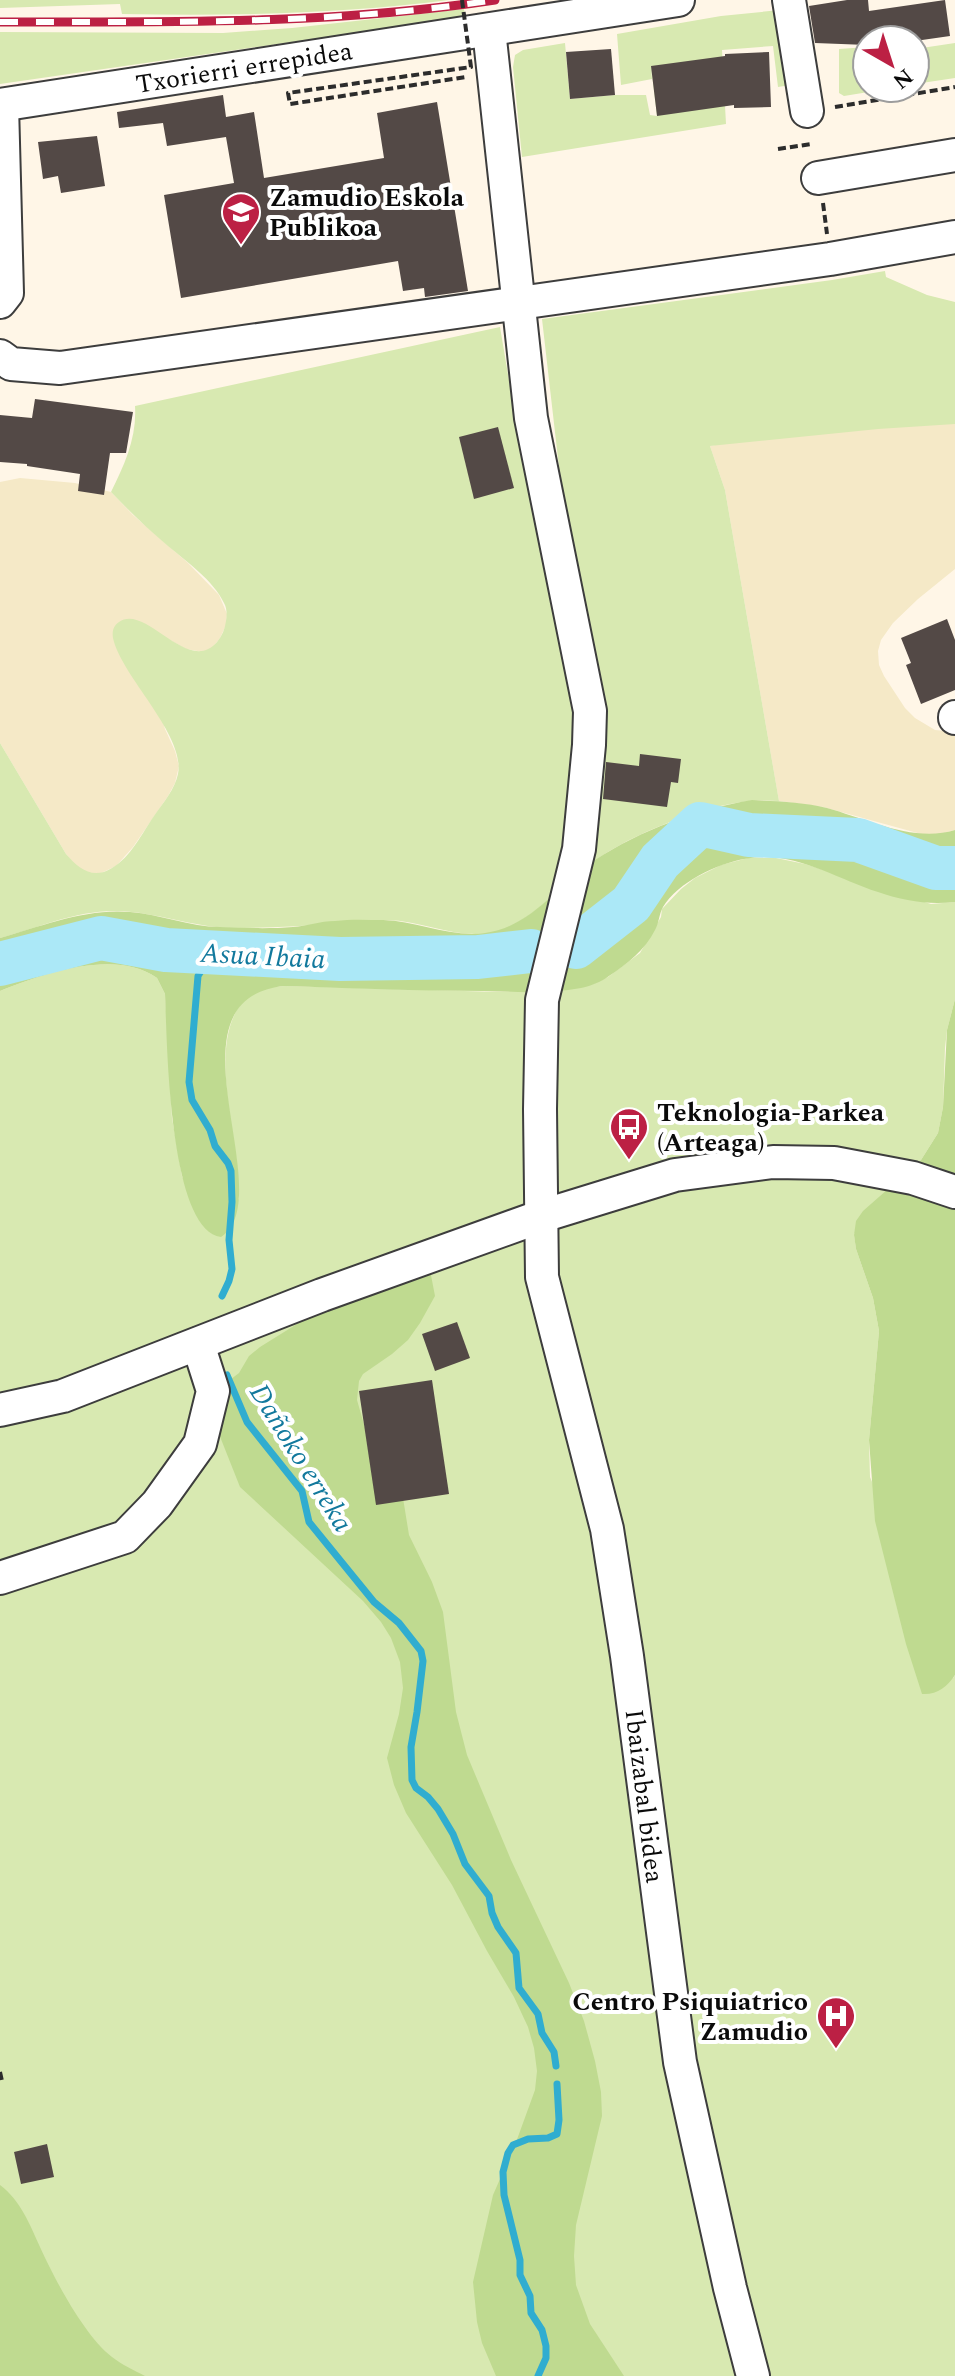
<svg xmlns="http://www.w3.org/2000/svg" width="955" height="2376" viewBox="0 0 955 2376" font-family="Spectral,serif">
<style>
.farmland{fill:#f5e9c7}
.green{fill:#d8e9b1}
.forest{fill:#bfda90}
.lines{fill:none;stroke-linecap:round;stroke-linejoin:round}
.stream{stroke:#30add0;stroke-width:7}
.river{stroke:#abe8f7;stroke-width:44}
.building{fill:#534946}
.minor-casing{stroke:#3d3d3d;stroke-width:36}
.path{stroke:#2c2c2c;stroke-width:4;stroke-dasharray:8 4;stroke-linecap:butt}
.minor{stroke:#fff;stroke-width:32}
.rail-casing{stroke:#bc2044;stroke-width:9}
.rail{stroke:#fff;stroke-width:6;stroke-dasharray:18;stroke-linecap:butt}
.path-bridge{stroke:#2c2c2c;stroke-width:4;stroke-dasharray:8 4;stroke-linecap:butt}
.labels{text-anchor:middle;stroke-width:8;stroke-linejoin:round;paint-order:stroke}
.street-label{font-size:26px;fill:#0a0a0a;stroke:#fff}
.poi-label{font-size:26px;font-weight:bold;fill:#0a0a0a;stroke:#fff;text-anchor:start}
.water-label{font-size:28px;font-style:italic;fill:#12799d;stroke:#fff}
</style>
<rect width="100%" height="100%" fill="#fff6e7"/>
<g class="farmland">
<polygon points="955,400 955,569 918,599 893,623 881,640 878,651 879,665 884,676 905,708 915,718 935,730 955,732 955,830 941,834 921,834 823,807 779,801 725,490 710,446"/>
<polygon points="20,478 75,483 111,492 133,515 188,563 219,595 227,614 226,625 220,638 212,648 203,652 186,649 132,619 165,729 175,751 179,766 175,783 168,796 133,847 116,866 99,874 87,873 75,865 66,854 0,743 0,482"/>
</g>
<g class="green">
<path d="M0,0h449c-109,14 -217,16 -327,14l-2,-10 -120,4z"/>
<polygon points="464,9 465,17 0,84 0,32 223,33 292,28"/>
<polygon points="780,10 797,84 778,87 773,46 722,50 726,124 522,157 513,67 515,55 523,50 565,43 570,99 615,95 646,95 650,115 657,116 651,66 652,79 621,85 617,34 721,16"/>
<polygon points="955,43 955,78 915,84 915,49"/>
<polygon points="867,47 867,88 893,88 844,96 839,93 839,49"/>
<path d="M885,271l1,6 41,18 28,7v122l-77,5 -168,17 15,44 54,311c-10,0 -20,-2 -30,0 -47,5 -118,33 -156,61 -31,21 -56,56 -92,68 -37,13 -76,-9 -113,-10 -20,0 -41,3 -61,4 -32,3 -64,4 -96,4 -39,-1 -75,-16 -114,-17 -39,-1 -80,17 -117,27v-195l66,111c13,15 27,26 46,14 19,-11 30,-35 42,-52 9,-13 21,-27 24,-42 8,-39 -57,-98 -65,-136 -1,-6 0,-12 6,-16 27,-19 69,54 98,20 5,-6 8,-13 9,-21 1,-6 1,-13 -2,-18 -11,-23 -37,-41 -56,-57 -20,-17 -39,-35 -57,-54 14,-28 26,-55 24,-86l365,-79 25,148 34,-8 -17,-148 290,-39z"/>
<path d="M748,858h28l29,6 126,40 24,-2v97l-8,31 -2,18 -2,59 -5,26 -17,27 -67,74 2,15 17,49 6,33 -10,109 1,37 83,201 2,-3v701h-955v-1385c43,-17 115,-43 157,-13l8,16 7,124 10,58 19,45 38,-22c-1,-14 -1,-29 -3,-43 -5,-43 -29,-135 18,-163 9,-5 19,-6 30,-7l216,6 64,-2 29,-6 15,-7 32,-24 21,-36 1,-8 19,-20 14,-11 26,-13z"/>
</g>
<g class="forest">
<path d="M752,800c25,1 51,2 75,8 40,11 87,35 128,22v72c-27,3 -51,-1 -77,-10 -44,-14 -85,-43 -134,-33 -27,5 -66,23 -81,48 -4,7 -4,16 -8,23 -10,20 -28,34 -46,46 -8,6 -19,10 -28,12 -31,6 -66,4 -97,3 -67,0 -134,-3 -200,-5 -125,13 -2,210 -63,251 -53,-7 -54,-200 -56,-243l-8,-16c-42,-30 -114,-4 -157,13v-53c42,-12 86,-30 130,-26 30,2 60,15 90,15 24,1 49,2 73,0 14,-1 27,-6 42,-6 16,-2 32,-1 48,-1 34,1 68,18 102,13 46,-6 73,-48 110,-73 46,-30 103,-51 157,-60z"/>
<path d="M955,999v676c-8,12 -18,20 -33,19l-16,-50 -31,-123 -6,-81 10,-109 -6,-33 -17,-49 -2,-14 2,-14 7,-10 58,-51 17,-27 5,-26 4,-77z"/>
<polygon points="430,1270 435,1296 420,1323 408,1340 392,1354 363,1374 359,1381 357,1400 367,1435 403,1498 409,1535 432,1582 443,1612 456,1712 467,1755 511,1860 569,1983 584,2021 595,2061 601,2092 602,2116 576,2225 574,2256 576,2285 590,2324 624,2376 496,2376 482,2343 477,2322 473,2282 493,2195 515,2145 535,2090 537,2071 534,2048 528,2027 514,1997 487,1951 452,1885 406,1813 394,1785 387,1758 399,1714 403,1688 400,1662 391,1638 381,1622 363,1601 240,1487 215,1424 214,1392 239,1373 249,1356 260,1347 313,1314"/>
<path d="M0,2185c21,16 30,40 40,62 15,33 44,88 72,110 10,8 22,13 33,19h-145z"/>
</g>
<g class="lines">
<g class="stream">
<polyline points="222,1296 229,1281 232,1269 229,1240 232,1202 231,1171 228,1163 215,1146 210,1130 192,1100 189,1082 198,976 203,968 223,952"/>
<polyline points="227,1375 247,1422 302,1491 309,1522 374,1602 399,1623 421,1651 423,1661 417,1712 411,1747 412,1780 416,1788 428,1797 438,1809 453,1834 465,1864 489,1896 492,1913 498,1927 516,1953 519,1988 538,2014 542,2033 554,2052 556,2066"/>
<polyline points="538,2376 546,2358 546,2346 542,2330 531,2313 530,2296 520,2275 520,2260 504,2195 503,2172 508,2153 513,2145 528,2139 548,2138 557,2134 559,2120 557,2084"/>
</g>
<g class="river">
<polyline points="576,947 631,904 660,861 700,824 749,835 858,840 936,868 955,868"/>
<polyline points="0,964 101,938 166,950 340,959 478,957 531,951"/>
</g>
</g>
<g class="building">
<polygon points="847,0 868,0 869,11 945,0 950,36 922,40 867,40 867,45 815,43 809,6"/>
<polygon points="611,49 615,95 570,99 566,52"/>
<polygon points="769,52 771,107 734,108 734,105 657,116 651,66 725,56 725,54"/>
<polygon points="223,95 226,117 254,112 264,178 384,158 377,113 437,102 468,291 425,297 424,288 403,291 398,261 181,298 164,195 234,183 226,137 167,146 163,123 119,128 117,112"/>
<polygon points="97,136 105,186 61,193 58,176 43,179 38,142"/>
<polygon points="35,399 133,412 126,453 110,453 104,495 78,491 80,474 27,466 27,464 0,462 0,415 32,418"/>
<polygon points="498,427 514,488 474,499 459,437"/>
<polygon points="947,619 955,640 955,690 921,704 906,665 911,663 901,638"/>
<polygon points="640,754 681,759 678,783 671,782 667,807 603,799 606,762 639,766"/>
<polygon points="457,1322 470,1358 435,1371 422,1334"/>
<polygon points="432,1380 449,1494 376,1505 359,1391"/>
<polygon points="47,2144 54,2177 21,2184 14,2152"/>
</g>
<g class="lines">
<defs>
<g id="minor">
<polyline points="789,0 807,111"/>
<polyline points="489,30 531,418 590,711 589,745 579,849 542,1000 540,1109 542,1277 607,1529 627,1656 680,2062 730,2288 753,2376"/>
<polyline points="0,105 678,0"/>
<polyline points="818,178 955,155"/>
<polyline points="0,302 7,293 2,105"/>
<polyline points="0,356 11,364 60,368 830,259 955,237"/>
<polyline points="955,717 955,718"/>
<polyline points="0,1410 63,1396 322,1295 542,1216 675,1175 773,1162 834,1163 913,1178 955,1192"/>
<polyline points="0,1578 125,1537 157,1504 200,1444 213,1391 198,1344"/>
</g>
</defs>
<use href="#minor" class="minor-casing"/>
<g class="path">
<polyline points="835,107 955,87"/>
<polyline points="778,149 812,144"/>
<polyline points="823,203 827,234"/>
<polyline points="0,2072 2,2081"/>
</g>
<use href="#minor" class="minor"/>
<defs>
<path id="rail" d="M0,22c165,0 331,3 495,-22"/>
</defs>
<use href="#rail" class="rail-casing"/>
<use href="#rail" class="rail"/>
<polyline class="path-bridge" points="462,0 471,67 288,93 290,104 466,77"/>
</g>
<defs>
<symbol id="school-pin" viewBox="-11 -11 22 30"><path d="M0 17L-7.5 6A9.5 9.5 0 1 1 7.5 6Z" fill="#bc2044" stroke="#fff"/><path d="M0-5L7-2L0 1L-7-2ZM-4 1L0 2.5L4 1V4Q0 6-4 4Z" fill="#fff"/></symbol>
<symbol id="bus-pin" viewBox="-11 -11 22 30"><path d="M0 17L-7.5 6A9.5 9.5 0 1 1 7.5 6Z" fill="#bc2044" stroke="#fff"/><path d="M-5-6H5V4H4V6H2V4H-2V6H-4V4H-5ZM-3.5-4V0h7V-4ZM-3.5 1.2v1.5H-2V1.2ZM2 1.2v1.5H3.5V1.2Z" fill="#fff"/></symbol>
<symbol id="hospital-pin" viewBox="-11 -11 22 30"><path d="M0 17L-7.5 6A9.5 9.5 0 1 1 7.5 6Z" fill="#bc2044" stroke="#fff"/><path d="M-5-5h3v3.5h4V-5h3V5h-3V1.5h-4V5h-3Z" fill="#fff"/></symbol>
</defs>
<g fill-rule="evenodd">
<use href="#school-pin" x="219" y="190" width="44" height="60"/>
<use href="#bus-pin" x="607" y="1105" width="44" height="60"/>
<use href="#hospital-pin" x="814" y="1994" width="44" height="60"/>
</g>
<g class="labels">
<g class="street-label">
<text transform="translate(244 67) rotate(-9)" y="9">Txorierri errepidea</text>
<text transform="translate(645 1796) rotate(83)" y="9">Ibaizabal bidea</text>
</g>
<g class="poi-label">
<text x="269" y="206">Zamudio Eskola<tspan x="269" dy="30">Publikoa</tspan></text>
<text x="657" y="1121">Teknologia-Parkea<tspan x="657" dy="30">(Arteaga)</tspan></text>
<text x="808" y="2010" text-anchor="end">Centro Psiquiatrico<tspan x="808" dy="30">Zamudio</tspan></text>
</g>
<g class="water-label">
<text transform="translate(263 955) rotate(3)" y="10">Asua Ibaia</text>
<text transform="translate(302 1457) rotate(58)" y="10">Dañoko erreka</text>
</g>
</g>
<g transform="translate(891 64) rotate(141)"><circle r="38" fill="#ffffff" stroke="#9d9d9d" stroke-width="2"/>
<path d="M0-6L14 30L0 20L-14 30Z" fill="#bc2044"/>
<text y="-12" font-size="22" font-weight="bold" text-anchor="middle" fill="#0a0a0a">N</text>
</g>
</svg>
